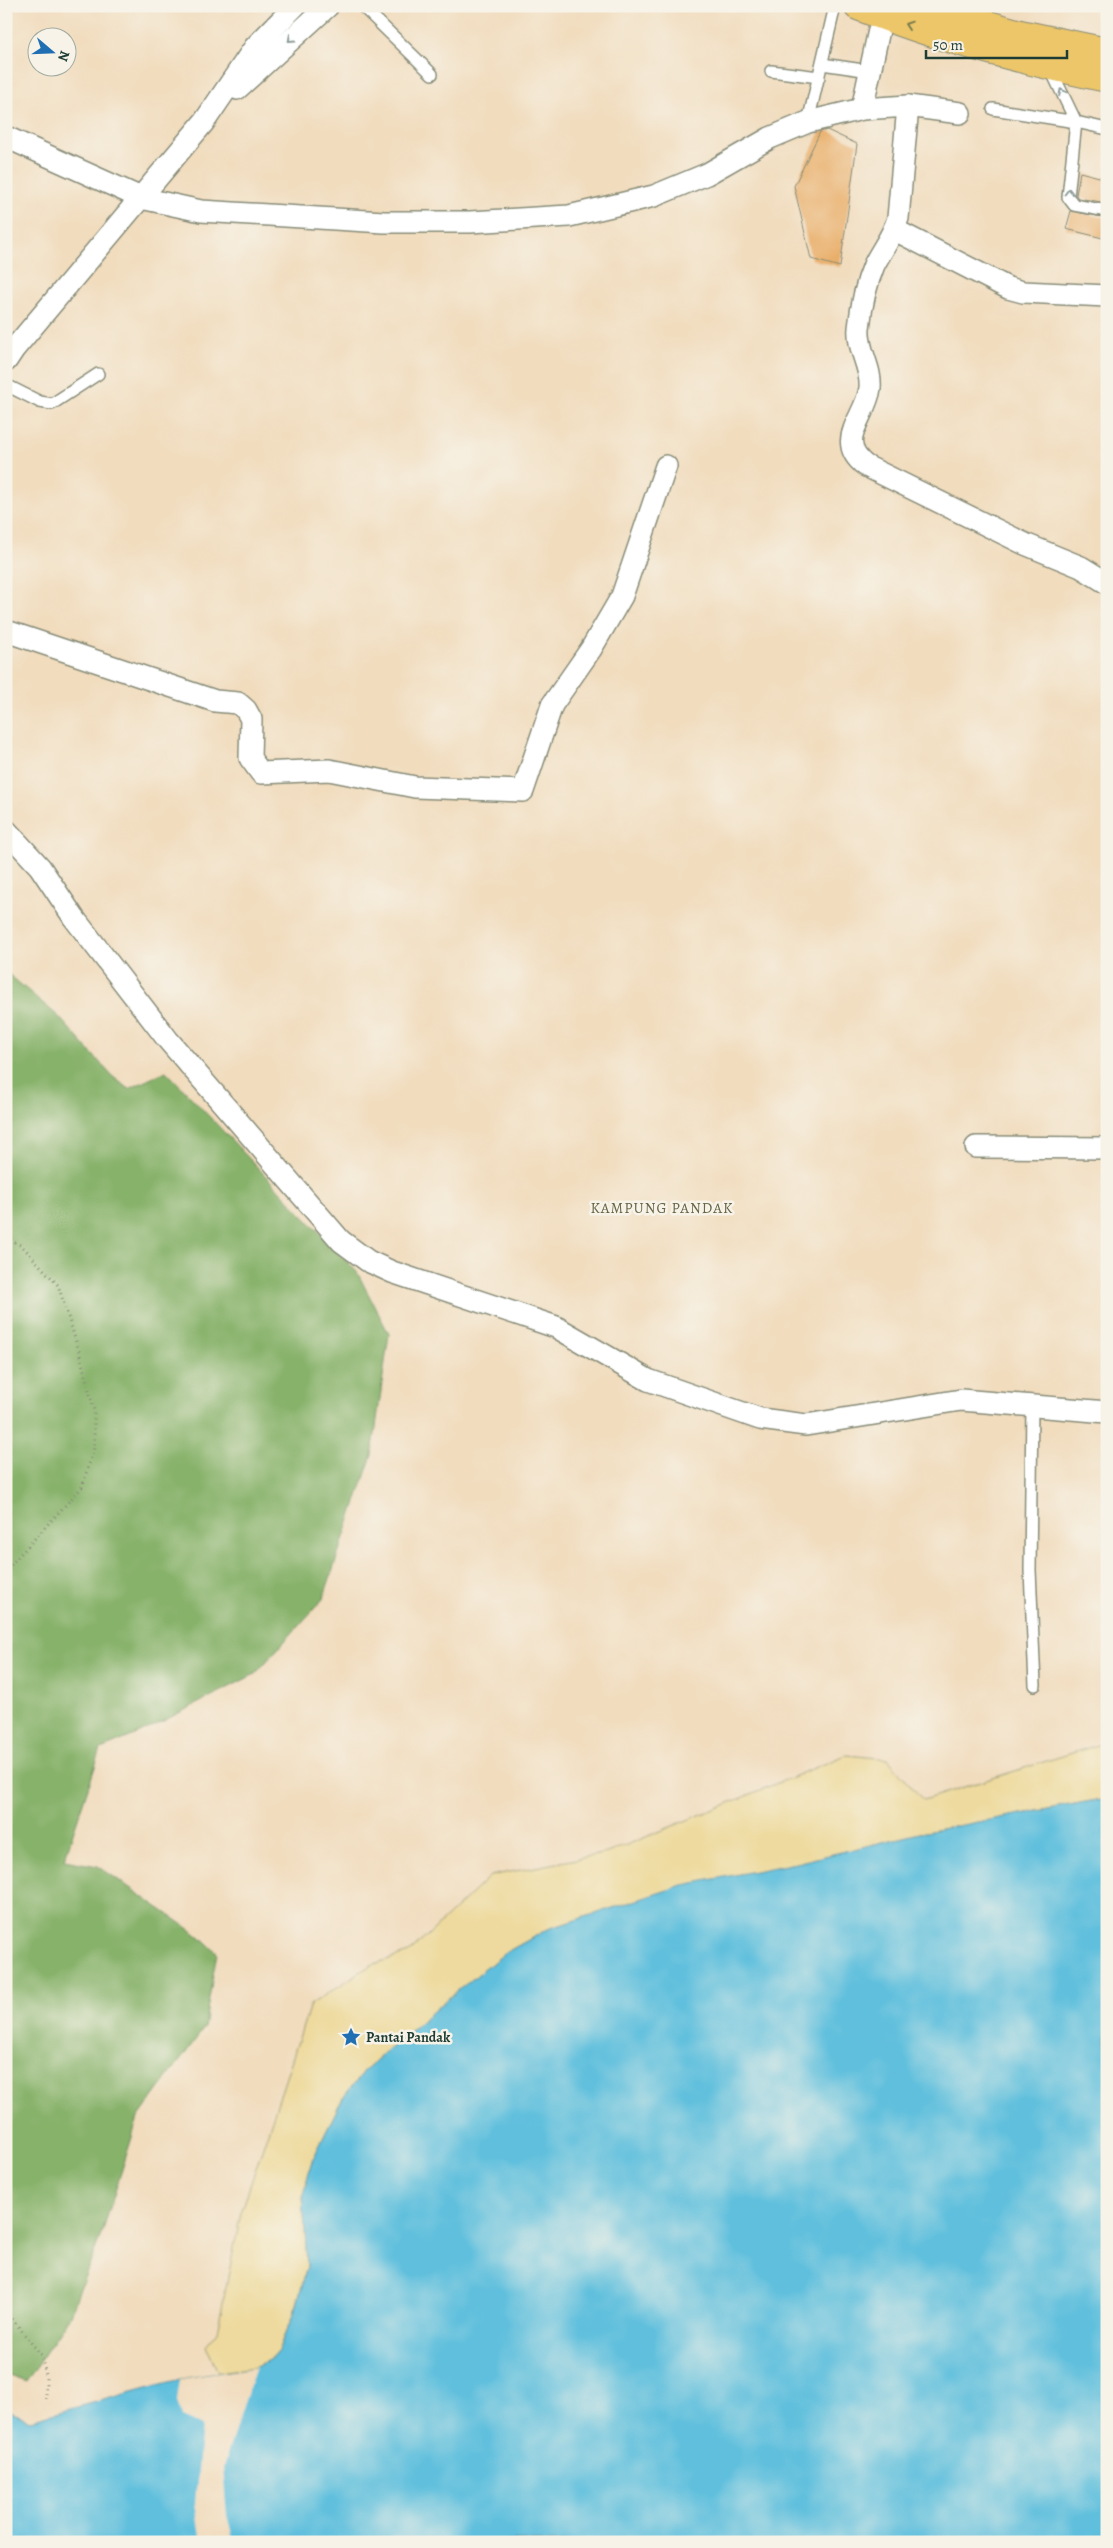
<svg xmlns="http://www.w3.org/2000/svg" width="1113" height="2548" viewBox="0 0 1113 2548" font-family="Alegreya,serif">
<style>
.forest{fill:#87b26a;stroke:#53784f}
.sand{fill:#eeda9e;stroke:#868c69}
.water{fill:#5fbfdd;stroke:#3f7e88}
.pier{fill:#f1dcbd}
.building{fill:#e9af6b}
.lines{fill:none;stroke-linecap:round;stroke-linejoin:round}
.service-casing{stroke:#888c78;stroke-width:14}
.minor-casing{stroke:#888c78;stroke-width:24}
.trunk-casing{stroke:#888c78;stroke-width:30}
.path{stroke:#888c78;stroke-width:3;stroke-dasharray:1 4;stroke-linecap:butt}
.service{stroke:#fff;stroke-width:11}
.minor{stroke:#fff;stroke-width:21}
.trunk{stroke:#ecc669;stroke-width:28}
.oneway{stroke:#7b7b4c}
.oneway2{stroke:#8f9e9a}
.labels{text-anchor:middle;stroke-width:5;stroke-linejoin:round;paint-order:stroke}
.poi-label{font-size:14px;font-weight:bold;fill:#1f3d34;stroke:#f7f3e8;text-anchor:start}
.neighbourhood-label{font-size:15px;letter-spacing:1px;fill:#666547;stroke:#f7f3e8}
</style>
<rect width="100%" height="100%" fill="#f7f3e8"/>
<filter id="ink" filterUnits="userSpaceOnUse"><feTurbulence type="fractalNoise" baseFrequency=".02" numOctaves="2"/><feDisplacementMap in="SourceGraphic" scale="10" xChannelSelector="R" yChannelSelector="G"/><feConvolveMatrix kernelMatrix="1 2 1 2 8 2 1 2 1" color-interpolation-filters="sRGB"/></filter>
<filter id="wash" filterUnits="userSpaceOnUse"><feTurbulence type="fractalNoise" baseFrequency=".0096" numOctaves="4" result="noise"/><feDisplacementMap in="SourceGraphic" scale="20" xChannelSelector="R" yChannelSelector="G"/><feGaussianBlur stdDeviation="1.12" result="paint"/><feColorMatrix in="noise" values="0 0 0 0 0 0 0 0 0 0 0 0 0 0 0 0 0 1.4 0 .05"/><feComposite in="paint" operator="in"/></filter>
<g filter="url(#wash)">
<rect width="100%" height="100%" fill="#f1dcbd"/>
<polygon class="forest" points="6,972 58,1016 112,1076 129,1089 166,1071 357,1272 389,1334 372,1455 323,1599 255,1674 140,1733 101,1749 64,1860 98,1866 191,1930 217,1952 204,2028 138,2118 104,2227 69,2317 26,2382 6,2375"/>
<polygon class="sand" points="1107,1742 1107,1798 920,1833 796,1863 683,1886 548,1929 505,1953 446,2000 366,2069 342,2099 312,2161 303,2195 307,2266 297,2304 278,2351 272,2358 256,2367 218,2372 206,2345 217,2332 241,2213 310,2005 371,1965 409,1953 490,1876 607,1853 846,1755 888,1759 923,1800"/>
<polygon class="water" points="1107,1798 1107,2542 6,2542 6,2410 30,2420 180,2379 256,2367 272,2358 278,2351 297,2305 307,2266 303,2195 312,2161 342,2099 366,2069 446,2000 505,1953 548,1929 683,1885 796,1863 920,1833"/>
<polygon class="pier" points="256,2367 223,2467 227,2515 234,2542 201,2542 195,2503 202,2426 182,2417 177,2401 180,2379"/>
<g id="blocks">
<g class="building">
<polygon points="827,130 857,144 840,267 811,259 794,186 820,132"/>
<polygon points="1080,172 1107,179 1107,203 1078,198 1076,195"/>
<polygon points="1071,211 1107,218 1107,239 1066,229"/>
</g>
</g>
</g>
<g filter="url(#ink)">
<use href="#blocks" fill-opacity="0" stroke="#888c78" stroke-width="1"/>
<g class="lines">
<defs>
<g id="service">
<polyline points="362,6 432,74"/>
<polyline points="822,64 870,71"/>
<polyline points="1050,68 1076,122 1107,129"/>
<polyline points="771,71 819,77"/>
<polyline points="993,109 1076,122 1068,197 1074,205 1107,211"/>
<polyline points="808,122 835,6"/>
<polyline points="6,385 40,402 52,404 98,374"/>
<polyline points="1032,1406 1030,1570 1035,1685"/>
</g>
<g id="minor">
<polyline points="237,89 328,6"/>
<path d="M908,106l-10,112c-5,18 -16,31 -24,47 -8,19 -13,43 -15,63 -2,22 13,39 11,60 -4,30 -37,53 -4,78l159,78 56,23 26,16"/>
<polyline points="862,109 882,16"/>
<polyline points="6,137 141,198 201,211 384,222 470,222 569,216 654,196 707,174 770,138 808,122 862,109 908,106 960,113"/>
<polyline points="895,230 1008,288 1023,292 1107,296"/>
<polyline points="6,361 14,349 204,122 255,47 295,6"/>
<polyline points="6,631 215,701 238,703 246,710 251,719 250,758 261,773 329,770 415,787 523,791 552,705 591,649 622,596 666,466"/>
<polyline points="6,830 40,867 74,918 168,1040 341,1241 368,1261 392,1272 556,1327 648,1380 760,1419 806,1425 961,1400 1107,1412"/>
<polyline points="976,1147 1107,1148"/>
</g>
<g id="trunk">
<path d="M858,6c80,32 165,55 249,72"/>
<polyline points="922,6 1020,34 1107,52"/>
</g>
</defs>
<use href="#service" class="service-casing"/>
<use href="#minor" class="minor-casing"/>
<use href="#trunk" class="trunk-casing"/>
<g class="path">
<polyline points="6,1237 22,1246 58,1285 79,1351 94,1410 94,1448 82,1487 6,1570"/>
<polyline points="6,2311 41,2355 46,2375 46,2399"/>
</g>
<use href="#service" class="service"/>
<use href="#minor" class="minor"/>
<use href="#trunk" class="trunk"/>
</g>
<defs><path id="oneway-chevron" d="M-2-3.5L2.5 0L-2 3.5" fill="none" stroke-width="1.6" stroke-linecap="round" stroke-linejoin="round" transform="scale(1.25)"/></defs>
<use class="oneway" href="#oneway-chevron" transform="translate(908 25) rotate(-161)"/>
<g class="oneway2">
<use href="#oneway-chevron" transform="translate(291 39) rotate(138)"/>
<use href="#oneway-chevron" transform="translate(1062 92) rotate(-116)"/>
<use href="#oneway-chevron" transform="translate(1069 192) rotate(-90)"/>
</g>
</g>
<defs>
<symbol id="sight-bare" viewBox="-9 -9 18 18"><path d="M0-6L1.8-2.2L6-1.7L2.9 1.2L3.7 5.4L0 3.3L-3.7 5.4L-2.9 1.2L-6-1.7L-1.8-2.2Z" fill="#1f6fb2" stroke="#f7f3e8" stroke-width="2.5" paint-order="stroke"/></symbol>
</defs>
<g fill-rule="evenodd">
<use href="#sight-bare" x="337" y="2023" width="28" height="28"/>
</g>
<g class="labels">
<g class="poi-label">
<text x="366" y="2042">Pantai Pandak</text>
</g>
<g class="neighbourhood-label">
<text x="662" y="1213">KAMPUNG PANDAK</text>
</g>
</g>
<rect width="1113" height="2548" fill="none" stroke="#f7f3e8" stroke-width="25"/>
<g transform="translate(52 52) rotate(109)"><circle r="24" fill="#f7f3e8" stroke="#a1aaa0"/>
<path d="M0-4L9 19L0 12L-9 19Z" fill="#1f6fb2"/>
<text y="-8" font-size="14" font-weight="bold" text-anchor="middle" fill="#1f3d34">N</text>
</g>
<path d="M926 50v8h141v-8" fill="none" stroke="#1f3d34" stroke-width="2.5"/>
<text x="933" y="50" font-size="15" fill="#1f3d34" stroke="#f7f3e8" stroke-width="4" paint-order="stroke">50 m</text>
</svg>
